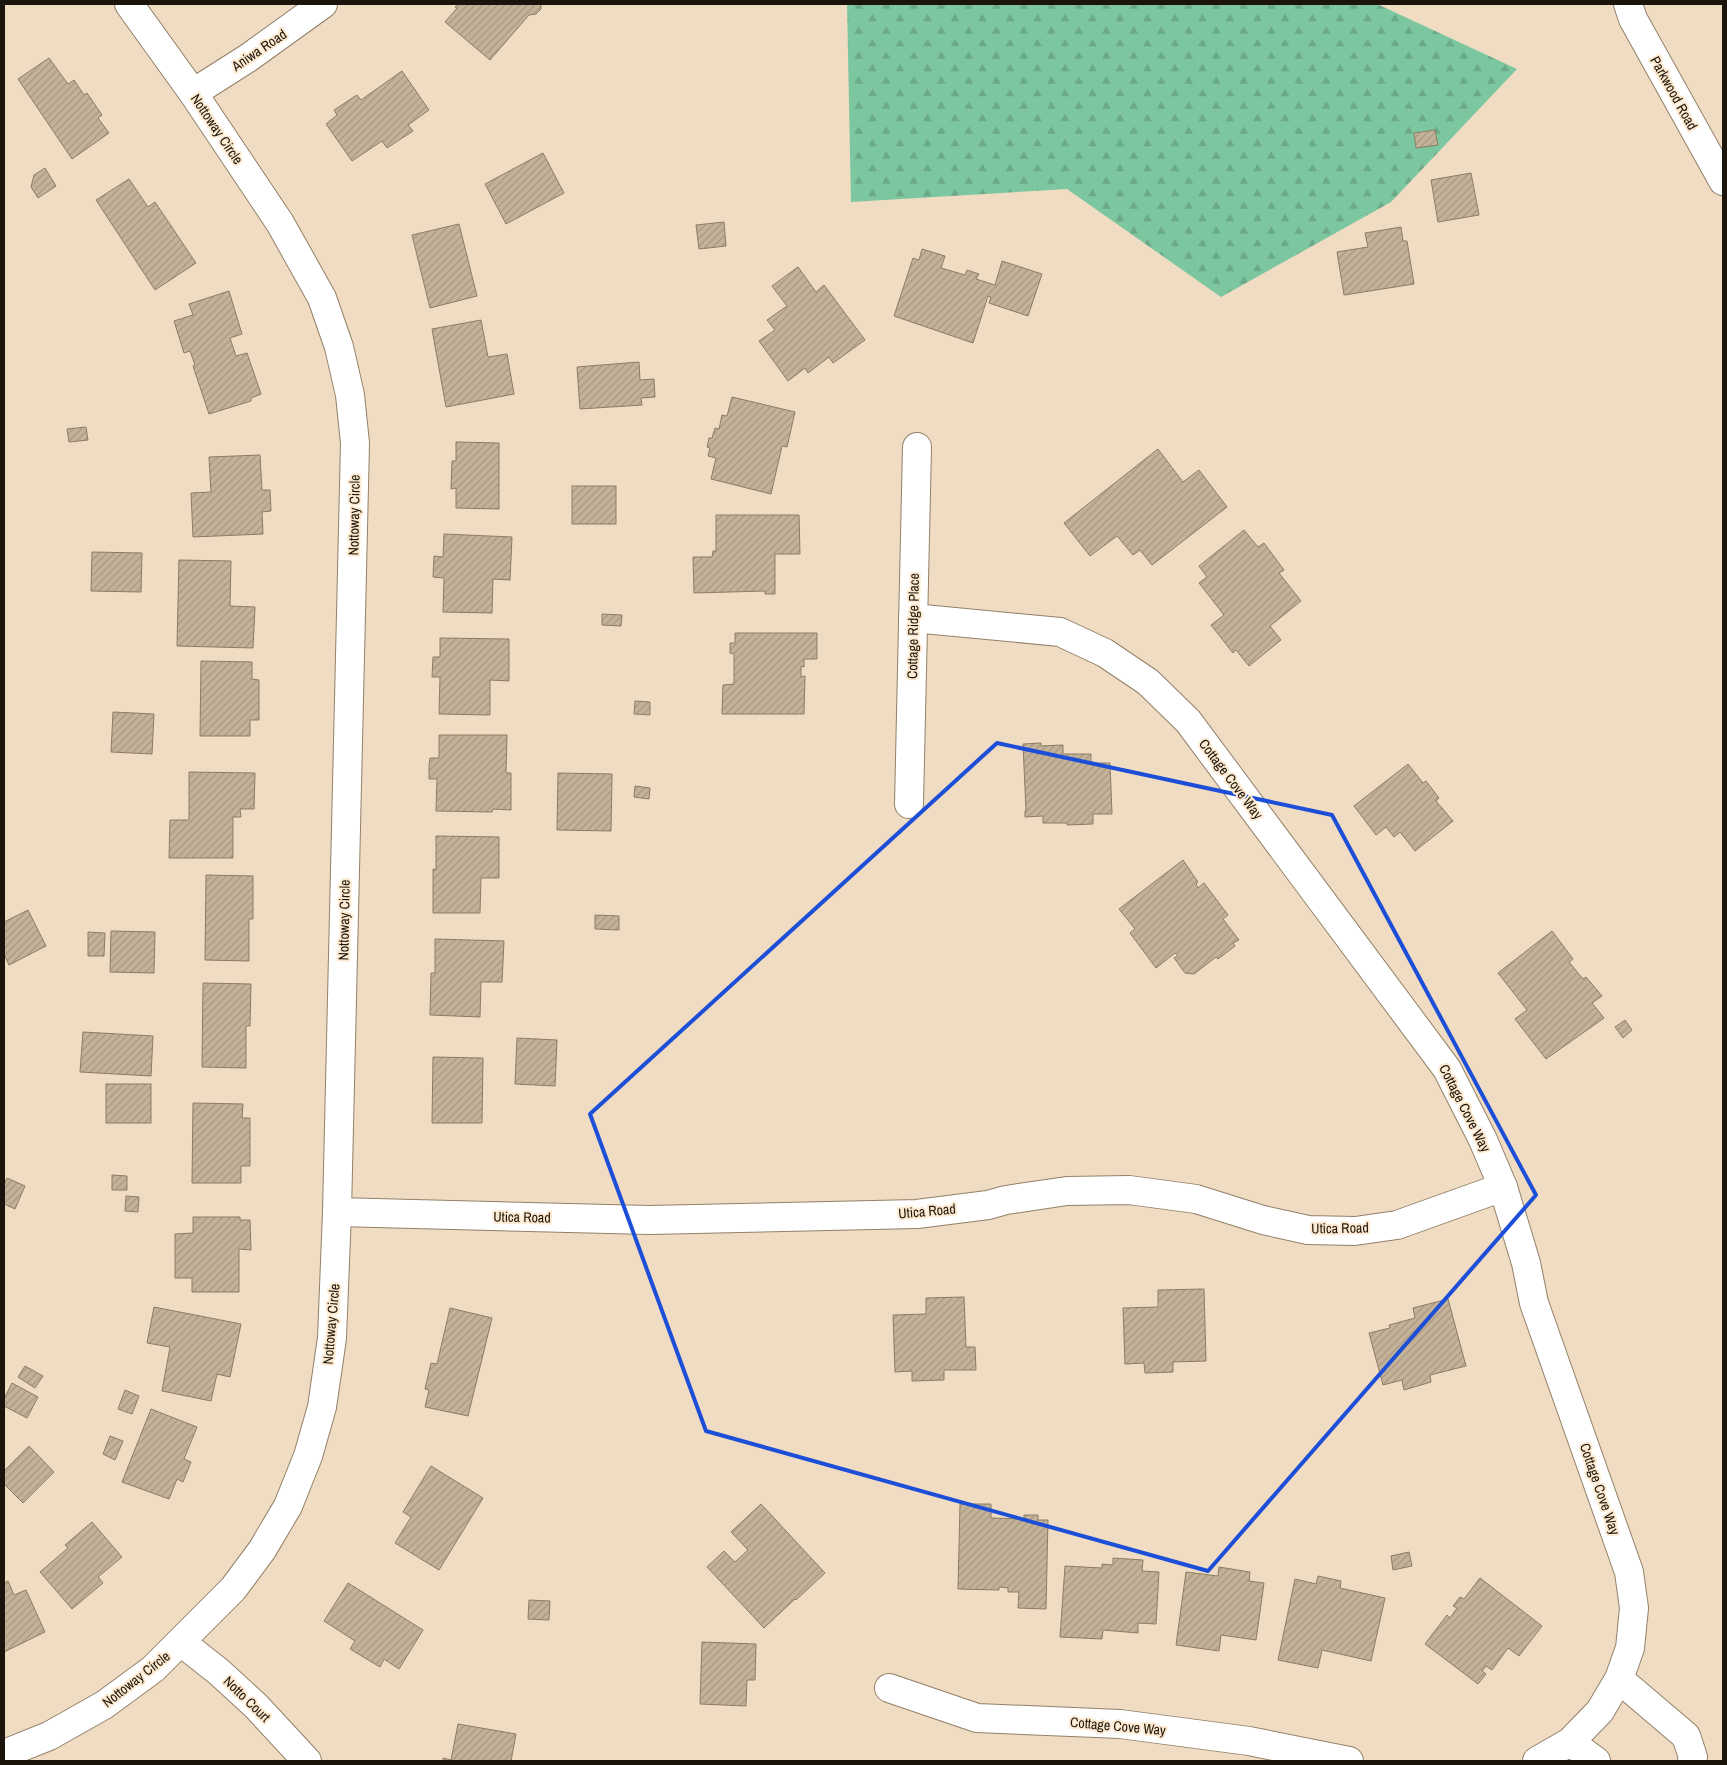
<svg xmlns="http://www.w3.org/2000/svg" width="1727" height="1765" viewBox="0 0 1727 1765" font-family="'Archivo Narrow',sans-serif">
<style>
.forest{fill:url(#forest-firs)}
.building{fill:url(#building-hatch);stroke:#8d7c64}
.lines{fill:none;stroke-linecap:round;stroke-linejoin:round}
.minor-casing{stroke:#928169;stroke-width:30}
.minor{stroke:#fff;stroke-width:28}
.marked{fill:none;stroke:#1d4ed8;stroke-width:4;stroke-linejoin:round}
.labels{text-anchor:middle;stroke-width:4;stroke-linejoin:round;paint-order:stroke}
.street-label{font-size:14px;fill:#1b140b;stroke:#fce9cf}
</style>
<defs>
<pattern id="forest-firs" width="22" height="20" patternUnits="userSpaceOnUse" patternTransform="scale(1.25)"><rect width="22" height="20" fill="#7cc6a0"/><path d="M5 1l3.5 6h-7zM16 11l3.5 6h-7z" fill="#6ba988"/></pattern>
<pattern id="building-hatch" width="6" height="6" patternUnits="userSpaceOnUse" patternTransform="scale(1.25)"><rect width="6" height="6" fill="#c4b299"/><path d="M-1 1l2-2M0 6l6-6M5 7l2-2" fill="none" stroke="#a89882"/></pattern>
</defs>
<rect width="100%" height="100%" fill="#efdcc2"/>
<polygon class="forest" points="847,4 1377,4 1517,69 1391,202 1221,297 1067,189 851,202"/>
<g class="building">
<polygon points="458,4 541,4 541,9 536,14 529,15 490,60 445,22 457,8 455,7"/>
<polygon points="49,58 68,84 74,80 84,95 87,93 102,115 98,118 109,133 72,159 18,79"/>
<polygon points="402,71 429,110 408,125 413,131 387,148 382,141 352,161 326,124 337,115 334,110 357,95 361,100"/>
<polygon points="1435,130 1438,145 1416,148 1414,133"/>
<polygon points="543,153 564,193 506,224 485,184"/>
<polygon points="45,168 56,186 38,198 31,187 34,175"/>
<polygon points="1471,173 1479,215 1438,222 1431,180"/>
<polygon points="129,179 148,207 155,202 196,263 155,290 96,200"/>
<polygon points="724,222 726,246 699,249 696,225"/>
<polygon points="459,224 477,296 430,308 412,235"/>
<polygon points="1401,227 1403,241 1407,241 1414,284 1344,295 1337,252 1368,247 1365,233"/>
<polygon points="922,249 945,256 941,268 965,275 967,270 979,274 976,279 995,285 1002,261 1042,274 1028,316 989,303 991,297 988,296 973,343 894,316 913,258 919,260"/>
<polygon points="798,267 816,292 824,285 865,340 833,363 829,357 808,373 805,368 788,381 759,341 775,330 767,320 787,306 772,286"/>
<polygon points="229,291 242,334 230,338 236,356 247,353 261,394 251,398 251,401 209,414 193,366 195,365 190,351 184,353 174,321 193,315 189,304"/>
<polygon points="481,320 488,357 507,354 514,394 446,407 432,329"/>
<polygon points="639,362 640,380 654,379 655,397 641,398 642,405 580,409 577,367"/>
<polygon points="732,397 795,412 787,447 782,446 771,494 711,479 716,458 708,456 710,448 707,447 709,438 712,438 715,428 719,429 722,415 727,416"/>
<polygon points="86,427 88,440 69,442 67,429"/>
<polygon points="456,442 499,443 499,509 456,508 456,488 451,489 452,461 456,461"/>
<polygon points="1158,449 1183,482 1199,470 1227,507 1152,565 1140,550 1133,555 1117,536 1090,556 1064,523"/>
<polygon points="260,455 262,490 270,490 271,511 262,512 263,534 193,537 191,493 211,492 209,457"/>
<rect x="572" y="486" width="44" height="38"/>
<polygon points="716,515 799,515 800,554 775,554 775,594 765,594 765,591 694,593 693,557 712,557 713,551 716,551"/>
<polygon points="1244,530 1258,547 1264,543 1284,570 1279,573 1301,601 1270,626 1281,640 1249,666 1236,650 1233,653 1211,625 1224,615 1199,583 1207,577 1199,566"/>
<polygon points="444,534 512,537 510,580 493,579 492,613 443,612 444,578 433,577 434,556 443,557"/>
<polygon points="92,552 142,553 141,592 91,591"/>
<polygon points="179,560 231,561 230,606 255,607 253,648 177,646"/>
<polygon points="602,614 622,615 621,626 602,625"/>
<polygon points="735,633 817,633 817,659 804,659 804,667 801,666 801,677 805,676 804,714 722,714 723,685 734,684 734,654 730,653 730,643 735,643"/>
<polygon points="440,638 509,639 509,681 490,680 490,715 439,714 440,677 432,677 433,657 440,657"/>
<polygon points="201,661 252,662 252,679 259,680 259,720 250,720 250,736 200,736"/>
<polygon points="635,701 650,702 650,715 634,714"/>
<polygon points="113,712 154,714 152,754 111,752"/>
<polygon points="439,735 507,735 506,773 511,773 511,810 493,809 492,812 436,811 437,779 429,779 429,766 430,758 439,758"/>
<polygon points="1041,743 1041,746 1063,745 1063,754 1091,754 1091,763 1110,763 1112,814 1093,814 1093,824 1067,825 1067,823 1043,823 1043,816 1025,817 1025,811 1026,811 1023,744"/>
<polygon points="1408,764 1423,783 1426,781 1439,798 1436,801 1453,821 1415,851 1400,832 1394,837 1386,827 1376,835 1354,806"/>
<polygon points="189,772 255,773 254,809 240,809 241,817 233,817 233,858 169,858 170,820 189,820"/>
<polygon points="558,773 612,774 611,831 557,830"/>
<polygon points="635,786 650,788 649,799 634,797"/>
<polygon points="436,836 499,837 499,878 481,878 480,913 433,913 433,869 436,870"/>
<polygon points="1183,860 1198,882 1196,884 1198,888 1204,883 1228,915 1223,919 1239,940 1233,943 1235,946 1218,959 1216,957 1194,974 1185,973 1174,958 1178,956 1175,953 1156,968 1130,933 1135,929 1119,909"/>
<polygon points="206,875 253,876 253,919 249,919 249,961 205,960"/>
<polygon points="28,910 46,946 9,965 4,954 4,922"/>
<polygon points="595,915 619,916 619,930 595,929"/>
<polygon points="111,931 155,932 154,973 110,972"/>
<polygon points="1552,931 1573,959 1569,962 1583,979 1586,977 1602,996 1592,1003 1604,1018 1546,1059 1515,1019 1527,1010 1498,973"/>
<polygon points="88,932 105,933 104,956 88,956"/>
<polygon points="435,939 504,941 502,982 481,982 480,1017 430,1015 431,973 435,973"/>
<polygon points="203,983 251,984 250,1026 246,1026 246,1068 202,1067"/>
<polygon points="1625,1020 1632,1030 1623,1038 1615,1027"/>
<polygon points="83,1032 153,1036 151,1076 80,1072"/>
<polygon points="517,1038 557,1040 555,1086 515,1084"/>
<polygon points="433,1057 483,1058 482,1123 432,1123"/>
<rect x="106" y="1084" width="45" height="39"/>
<polygon points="193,1103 243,1104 242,1118 250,1118 250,1166 241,1166 241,1183 192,1183"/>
<polygon points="112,1175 127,1176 127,1190 112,1190"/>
<polygon points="7,1178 25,1186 15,1209 4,1204 4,1185"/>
<polygon points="126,1196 139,1197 138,1212 125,1211"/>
<polygon points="193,1217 240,1217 240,1220 250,1220 251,1250 239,1249 239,1292 192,1292 192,1278 175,1278 175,1234 193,1233"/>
<polygon points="1204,1289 1206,1361 1173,1362 1173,1372 1145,1373 1144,1363 1125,1364 1123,1308 1158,1307 1158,1290"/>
<polygon points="964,1297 966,1347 975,1347 976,1370 944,1370 944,1380 912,1381 912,1371 895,1372 893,1315 926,1314 926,1298"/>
<polygon points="1448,1299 1466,1366 1430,1375 1431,1382 1404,1390 1402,1380 1383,1385 1369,1333 1390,1328 1389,1325 1415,1318 1413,1308"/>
<polygon points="154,1307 241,1324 230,1377 217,1374 211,1401 162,1391 170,1347 147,1343"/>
<polygon points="450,1308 492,1318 468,1416 425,1407 429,1390 425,1389 431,1363 437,1364"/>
<polygon points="25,1366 43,1376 35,1388 18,1377"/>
<polygon points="12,1383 38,1397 27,1418 4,1406 4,1399"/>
<polygon points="125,1390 139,1396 132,1414 118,1409"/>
<polygon points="151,1409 197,1427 184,1459 191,1462 183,1482 177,1479 169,1499 122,1482"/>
<polygon points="110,1436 123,1441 115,1460 103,1454"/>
<polygon points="29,1446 54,1472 23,1503 4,1484 4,1471"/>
<polygon points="431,1466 483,1498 439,1570 395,1543 411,1517 403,1512"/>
<polygon points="761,1504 825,1573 796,1600 795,1599 764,1628 707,1567 724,1551 735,1562 748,1550 731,1532"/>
<polygon points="960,1504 991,1504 991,1518 1024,1519 1024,1515 1038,1515 1038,1520 1048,1520 1046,1609 1018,1608 1019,1592 1008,1592 1008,1588 999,1587 999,1590 958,1589"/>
<polygon points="92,1522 122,1557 98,1577 103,1583 72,1609 40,1572 68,1548 65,1545"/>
<polygon points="1409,1552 1412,1566 1393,1570 1391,1556"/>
<polygon points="1113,1558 1143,1560 1142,1571 1159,1572 1156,1624 1138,1623 1138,1633 1103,1630 1102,1639 1060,1637 1065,1566 1102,1568 1102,1564 1113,1565"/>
<polygon points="1219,1567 1250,1572 1249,1581 1264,1583 1256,1640 1221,1635 1219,1651 1176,1645 1186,1572 1218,1576"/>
<polygon points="1318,1576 1341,1581 1340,1588 1385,1598 1371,1661 1322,1650 1318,1668 1278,1660 1295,1579 1316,1584"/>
<polygon points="1480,1578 1542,1626 1519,1656 1508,1648 1492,1670 1486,1666 1482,1671 1486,1674 1478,1684 1425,1644 1447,1615 1450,1618 1457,1608 1453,1606 1460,1597 1464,1599"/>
<polygon points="8,1581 14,1595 26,1590 45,1632 4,1652 4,1583"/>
<polygon points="348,1583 423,1630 399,1669 384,1659 380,1667 350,1649 355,1641 324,1621"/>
<polygon points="529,1600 550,1601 549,1620 528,1619"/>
<polygon points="702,1642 756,1644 755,1680 747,1680 746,1706 700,1704"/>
<polygon points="458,1724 516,1734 511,1761 443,1761 443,1758 451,1760"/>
</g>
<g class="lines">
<defs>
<g id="minor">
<polyline points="1628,4 1633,19 1723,181"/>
<polyline points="193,93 248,58 323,4"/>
<polyline points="913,618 1060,632 1105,653 1148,682 1188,721 1447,1069 1483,1140 1503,1187 1526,1263 1534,1303 1629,1572 1634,1608 1630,1648 1619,1679 1600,1711 1570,1742 1537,1761"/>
<polyline points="909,804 917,447"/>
<polyline points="337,1212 649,1220 917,1214 988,1205 1006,1200 1067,1191 1129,1190 1196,1199 1263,1220 1308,1230 1355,1231 1397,1225 1503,1187"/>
<polyline points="181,1642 219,1672 256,1706 307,1761"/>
<polyline points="1619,1679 1686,1736 1693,1757 1692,1761"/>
<polyline points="889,1688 977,1718 1120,1724 1249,1741 1349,1761"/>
<polyline points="1570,1742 1596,1761"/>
<polyline points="4,1754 49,1736 104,1705 153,1669 233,1589 262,1550 288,1506 308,1456 322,1407 332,1338 337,1212 355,443 350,395 339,347 322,298 280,223 193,93 129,4"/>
</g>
</defs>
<use href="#minor" class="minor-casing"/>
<use href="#minor" class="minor"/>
</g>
<path class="marked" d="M997,743l335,72 204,380 -328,376 -502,-140 -116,-317z"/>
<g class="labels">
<g class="street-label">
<text transform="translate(259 50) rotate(-34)" y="5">Aniwa Road</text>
<text transform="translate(1674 93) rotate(61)" y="5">Parkwood Road</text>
<text transform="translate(217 129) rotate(56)" y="5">Nottoway Circle</text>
<text transform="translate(354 515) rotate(-89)" y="5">Nottoway Circle</text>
<text transform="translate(913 626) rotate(-89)" y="5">Cottage Ridge Place</text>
<text transform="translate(1231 779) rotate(53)" y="5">Cottage Cove Way</text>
<text transform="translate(344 920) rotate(-89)" y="5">Nottoway Circle</text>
<text transform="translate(1465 1108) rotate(63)" y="5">Cottage Cove Way</text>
<text transform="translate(927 1211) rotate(-5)" y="5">Utica Road</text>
<text transform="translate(522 1217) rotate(1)" y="5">Utica Road</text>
<text transform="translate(1340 1228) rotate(-1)" y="5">Utica Road</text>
<text transform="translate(331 1324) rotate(-85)" y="5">Nottoway Circle</text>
<text transform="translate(1600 1489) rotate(71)" y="5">Cottage Cove Way</text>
<text transform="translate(136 1679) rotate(-38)" y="5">Nottoway Circle</text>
<text transform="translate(247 1699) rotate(44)" y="5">Notto Court</text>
<text transform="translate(1118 1726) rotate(5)" y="5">Cottage Cove Way</text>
</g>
</g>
<rect width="1727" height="1765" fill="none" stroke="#1b140b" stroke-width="10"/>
</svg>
